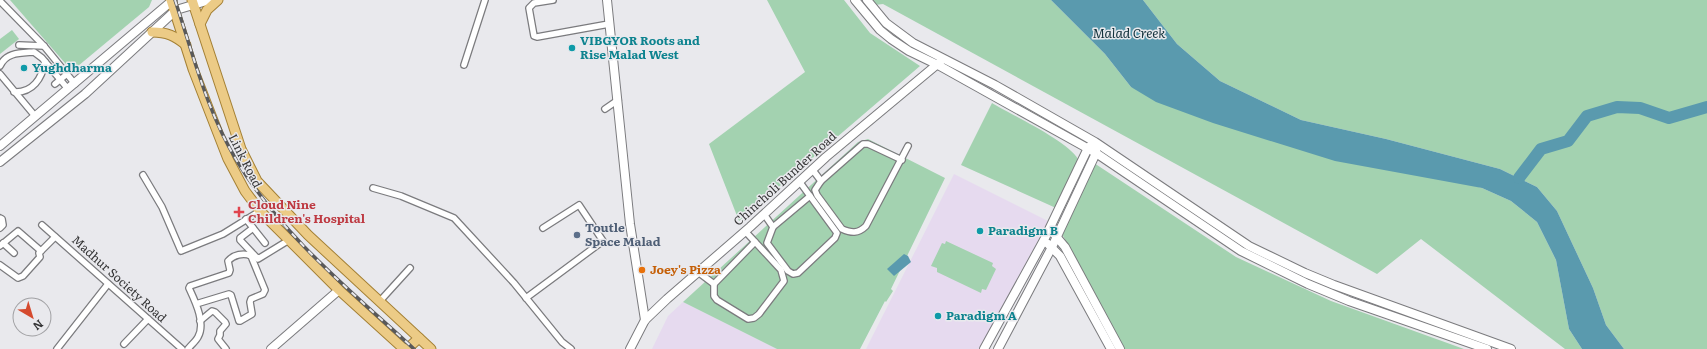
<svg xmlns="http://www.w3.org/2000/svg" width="1707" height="349" viewBox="0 0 1707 349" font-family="Literata,serif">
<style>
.commercial{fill:#e6daef}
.green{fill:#a3d2b0}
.water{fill:#5a9aae}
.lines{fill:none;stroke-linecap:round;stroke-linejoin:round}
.river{stroke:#5a9aae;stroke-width:12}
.street-casing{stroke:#7b7b7e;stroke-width:8}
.secondary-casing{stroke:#7b7b7e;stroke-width:10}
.primary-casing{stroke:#a48035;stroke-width:11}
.street{stroke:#fff;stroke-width:5.5}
.secondary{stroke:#fff;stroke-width:8}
.primary{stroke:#eccb86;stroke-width:9}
.rail-casing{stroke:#59595a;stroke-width:3.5}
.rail{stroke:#e9e9ed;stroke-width:2;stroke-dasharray:6;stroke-linecap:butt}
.culture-dot{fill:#0f9aa8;stroke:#e9e9ed;stroke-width:1.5}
.health-dot{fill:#e0444e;stroke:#e9e9ed;stroke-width:1.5}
.service-dot{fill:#5c6f8a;stroke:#e9e9ed;stroke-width:1.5}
.food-dot{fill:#e8710a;stroke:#e9e9ed;stroke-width:1.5}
.labels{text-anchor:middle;stroke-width:3;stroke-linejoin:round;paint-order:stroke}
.culture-label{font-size:12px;font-weight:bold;fill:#0d838f;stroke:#e9e9ed;text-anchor:start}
.street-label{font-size:12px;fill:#353536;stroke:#e9e9ed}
.health-label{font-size:12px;font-weight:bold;fill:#be3a42;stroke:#e9e9ed;text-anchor:start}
.service-label{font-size:12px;font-weight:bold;fill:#4e5e75;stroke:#e9e9ed;text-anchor:start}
.food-label{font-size:12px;font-weight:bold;fill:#c56008;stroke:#e9e9ed;text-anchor:start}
.water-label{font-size:13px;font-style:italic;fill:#11313b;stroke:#e9e9ed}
</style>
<rect width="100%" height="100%" fill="#e9e9ed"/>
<g class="commercial">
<polygon points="954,174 1048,221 981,349 866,349"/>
<polygon points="683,302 777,349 652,349 668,316"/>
</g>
<g class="green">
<polygon points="10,0 152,0 149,7 72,71"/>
<polygon points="767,0 844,0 870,33 920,66 739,221 709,144 805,72"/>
<polygon points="871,0 1051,0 1105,54 1131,87 1482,188 1511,201 1537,222 1556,260 1569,329 1582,349 1565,349 1421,239 1377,274 883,4 875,5"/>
<polygon points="1143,0 1707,0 1707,349 1624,349 1606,325 1593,288 1557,211 1537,187 1500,169 1386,139 1301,120 1220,81 1177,44"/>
<polygon points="12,30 19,39 0,54 0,39"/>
<path d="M992,103c20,12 76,38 86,56l-22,49 -95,-43z"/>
<polygon points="868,139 945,178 891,289 893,291 886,302 885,301 860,349 777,349 683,302 858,142"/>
<polygon points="1094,163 1236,257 1331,301 1464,349 1124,349 1062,234"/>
<polygon points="946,241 993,263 992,266 996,269 986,290 982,289 981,293 937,272 937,268 931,266 942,243 945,244"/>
</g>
<g class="water">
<polygon points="1051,0 1143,0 1177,44 1220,81 1301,120 1386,139 1500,169 1537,187 1557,211 1593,288 1606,325 1624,349 1582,349 1569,329 1556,260 1537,222 1511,201 1482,188 1335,161 1213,123 1156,102 1131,87 1105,54"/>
<polygon points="904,254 908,256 911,262 894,276 887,269"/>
</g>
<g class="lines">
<polyline class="river" points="1519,178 1541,149 1568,141 1587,116 1617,107 1640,108 1669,118 1707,107"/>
<defs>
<g id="street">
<polyline points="553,0 534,3 529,8 534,36 537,37 609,24"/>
<polyline points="0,1 44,46 75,84"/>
<polyline points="19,45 44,46"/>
<polyline points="464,65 485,0"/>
<path d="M0,66c6,-14 21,-13 34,-14l8,6 26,31"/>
<polyline points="0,74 35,116"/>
<polyline points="55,84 67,74"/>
<path d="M14,92c19,1 28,-14 31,-30"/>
<polyline points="605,109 618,100"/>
<path d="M812,169l9,12 -6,9 2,5 25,34c9,4 16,5 24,-3l42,-80"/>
<polyline points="143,175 162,207 181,251 223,234 260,211"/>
<polyline points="821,181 863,144 868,144 902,160"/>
<polyline points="373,188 401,196 454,218 514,283 562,342 571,349"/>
<polyline points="764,214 773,227 767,243 788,271 793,274 798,273 835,238 837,233 799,181"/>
<polyline points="0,218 2,219 3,225 0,228"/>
<polyline points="246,219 265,243"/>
<polyline points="42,225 182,349"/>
<polyline points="773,227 810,196"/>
<polyline points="253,228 240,238 240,240 258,259 289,240"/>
<polyline points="3,243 14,253"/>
<polyline points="0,246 18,231 41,251"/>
<polyline points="0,265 18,278 23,276 40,257 39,253 55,237"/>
<polyline points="698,272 714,284 714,296 717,300 748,319 754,318 759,314 784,281 781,270 745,231"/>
<polyline points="714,284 755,242"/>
<polyline points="526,298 603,241 579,205 543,228"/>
<polyline points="380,301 410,268"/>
<polyline points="200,321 212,311 215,312 225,322 226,324 220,331 220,335 218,339 226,349"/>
<polyline points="124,344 148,319"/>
<polyline points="57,349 108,284"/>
<path d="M188,349c3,-4 8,-8 10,-12 8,-14 -3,-36 -9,-49l1,-2 39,-13 1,-3 -2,-9c5,-6 16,-9 23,-5l14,34 -2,4 -12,5 -1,3 2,12 -12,7h-1l-8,-26 -2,-1 -33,10"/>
</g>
<g id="secondary">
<polyline points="607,0 630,224 645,320"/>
<polyline points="855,0 880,30 891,39 909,51 938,65 1096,153 1241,251 1308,284 1349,301 1487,349"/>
<polyline points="867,0 886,23 913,43 995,85 1095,142 1249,246 1305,273 1334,285 1511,349"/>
<polyline points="0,146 173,0"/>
<polyline points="0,162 85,94 176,10 210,0"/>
<polyline points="1054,234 1065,247 1120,349"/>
<polyline points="1048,244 1060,256 1111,349"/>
<polyline points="271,349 339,290"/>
<polyline points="630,349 645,320 667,299 750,227 826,157 940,62"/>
<polyline points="984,349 1044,240 1088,148 1091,145"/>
<polyline points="998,349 1052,247 1096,153 1096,149"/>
</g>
<g id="primary">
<polyline points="171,0 193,69 228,159 245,191 260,211 339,290 404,349"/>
<polyline points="192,0 241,149 257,181 308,235 431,349"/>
<polyline points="200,24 207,10 218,0"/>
<path d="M152,32c15,0 23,4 34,13"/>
<polyline points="407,349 419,338"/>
</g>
</defs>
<use href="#street" class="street-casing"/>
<use href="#secondary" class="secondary-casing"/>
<use href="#primary" class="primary-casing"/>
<use href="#street" class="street"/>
<use href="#secondary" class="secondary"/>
<use href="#primary" class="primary"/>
<defs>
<path id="rail" d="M175,0c18,54 32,112 62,161 45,75 114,130 177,188"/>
</defs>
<use href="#rail" class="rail-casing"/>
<use href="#rail" class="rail"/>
</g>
<g class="culture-dot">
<circle cx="572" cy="48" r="4"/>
<circle cx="24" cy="68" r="4"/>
<circle cx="980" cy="231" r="4"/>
<circle cx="938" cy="316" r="4"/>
</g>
<path class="health-dot" d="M237 206h4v4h4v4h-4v4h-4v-4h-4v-4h4z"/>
<circle class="service-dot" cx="577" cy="235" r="4"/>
<circle class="food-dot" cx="642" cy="270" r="4"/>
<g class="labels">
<g class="culture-label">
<text x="580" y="45">VIBGYOR Roots and<tspan x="580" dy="14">Rise Malad West</tspan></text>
<text x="32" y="72">Yughdharma</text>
<text x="988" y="235">Paradigm B</text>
<text x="946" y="320">Paradigm A</text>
</g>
<g class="street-label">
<text transform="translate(245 161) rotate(63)" y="4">Link Road</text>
<text transform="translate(785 179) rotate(-42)" y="4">Chincholi Bunder Road</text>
<text transform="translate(119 279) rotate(42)" y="4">Madhur Society Road</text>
</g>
<g class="health-label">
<text x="248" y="209">Cloud Nine<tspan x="248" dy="14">Children's Hospital</tspan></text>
</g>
<g class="service-label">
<text x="585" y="232">Toutle<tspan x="585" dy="14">Space Malad</tspan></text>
</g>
<g class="food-label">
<text x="650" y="274">Joey's Pizza</text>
</g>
<g class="water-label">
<text x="1129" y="38">Malad Creek</text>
</g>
</g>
<g transform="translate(32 317) rotate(142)"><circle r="19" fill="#e9e9ed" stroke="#a1a1a4"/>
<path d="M0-3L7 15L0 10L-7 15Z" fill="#d54a2e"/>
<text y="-6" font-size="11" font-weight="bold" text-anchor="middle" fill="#353536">N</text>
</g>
</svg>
